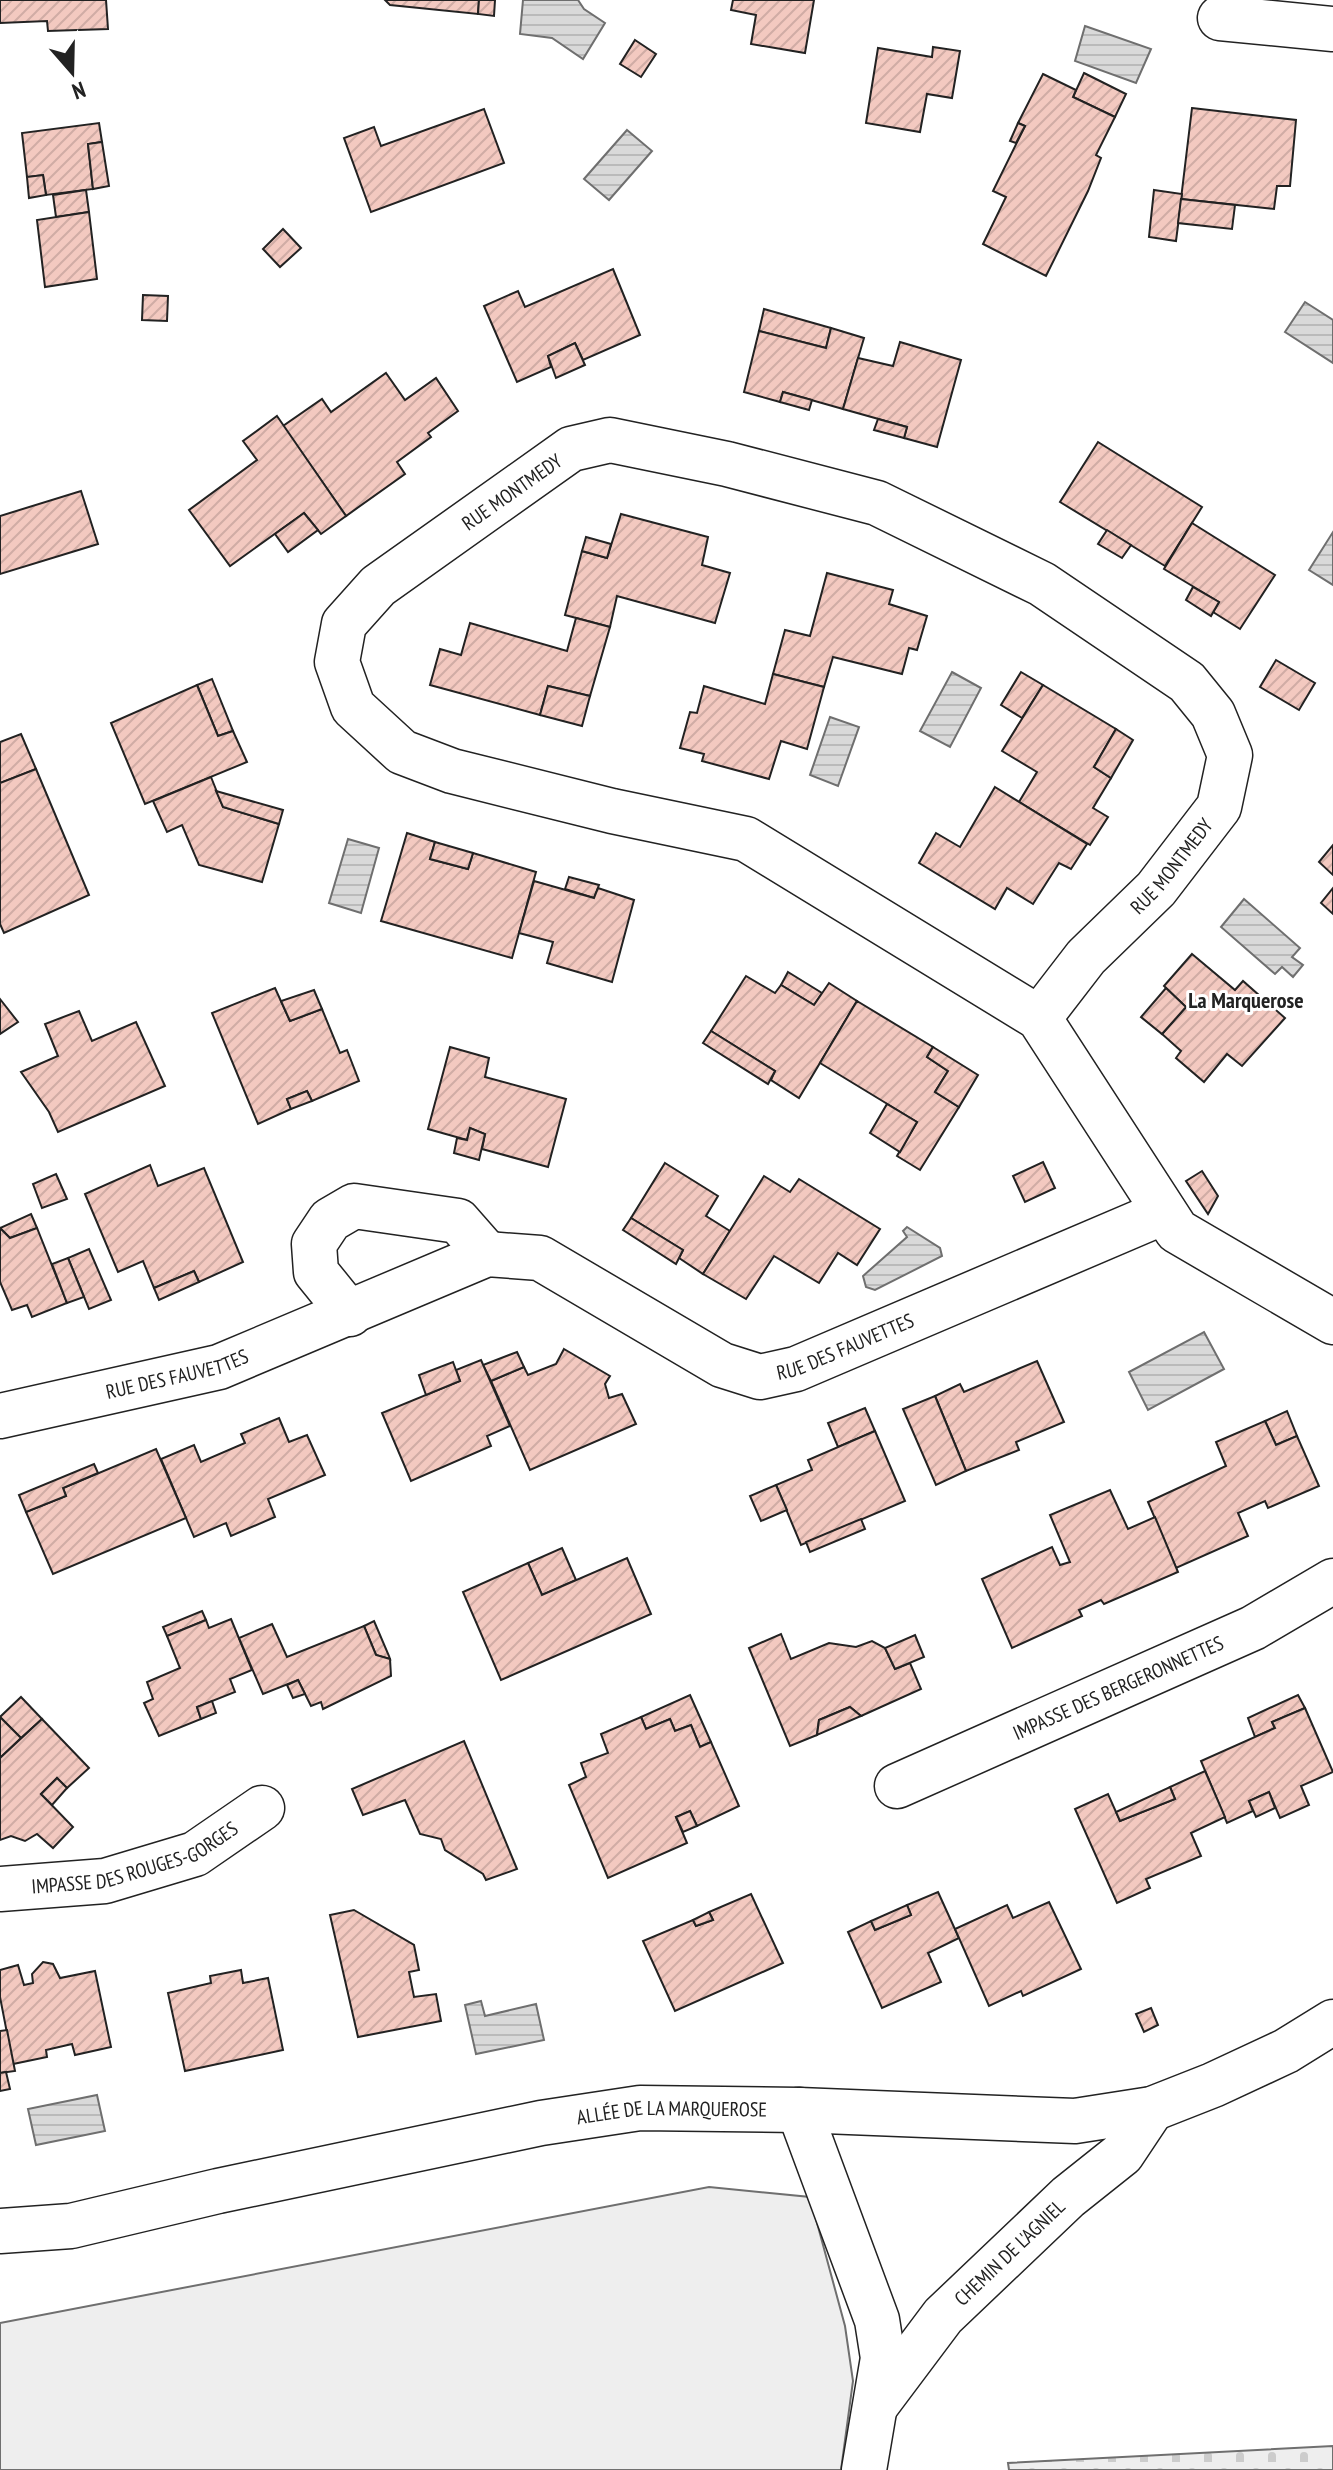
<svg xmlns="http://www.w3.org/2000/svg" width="1333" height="2470" viewBox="0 0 1333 2470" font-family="'PT Sans Narrow',sans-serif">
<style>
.green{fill:#eee;stroke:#6f6f6f;stroke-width:2}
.cemetery{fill:url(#cemetery-stones);stroke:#6f6f6f;stroke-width:2}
.water{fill:url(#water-rules);stroke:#6f6f6f;stroke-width:2}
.building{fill:url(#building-hatch);stroke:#222;stroke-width:2}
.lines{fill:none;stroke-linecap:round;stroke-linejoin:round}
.street-casing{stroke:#222;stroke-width:47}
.street{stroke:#fff;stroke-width:44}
.labels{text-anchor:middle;stroke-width:6;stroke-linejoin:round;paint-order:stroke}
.street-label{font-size:20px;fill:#222;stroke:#fff}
.neighbourhood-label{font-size:22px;font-weight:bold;fill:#222;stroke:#fff}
</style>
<defs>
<pattern id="cemetery-stones" width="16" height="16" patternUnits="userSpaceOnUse" patternTransform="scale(2)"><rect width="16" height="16" fill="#eee"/><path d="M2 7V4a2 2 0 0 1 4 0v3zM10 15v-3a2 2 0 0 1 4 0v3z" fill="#ccc"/></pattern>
<pattern id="water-rules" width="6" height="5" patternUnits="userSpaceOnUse" patternTransform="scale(2)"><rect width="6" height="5" fill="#d9d9d9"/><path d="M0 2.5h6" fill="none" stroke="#bababa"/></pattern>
<pattern id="building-hatch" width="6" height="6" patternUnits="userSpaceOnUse" patternTransform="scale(2)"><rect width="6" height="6" fill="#f3c9c0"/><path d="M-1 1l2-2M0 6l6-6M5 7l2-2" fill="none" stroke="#d0aca5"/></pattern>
</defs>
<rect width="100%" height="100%" fill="#fff"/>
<polygon class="green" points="709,2187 810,2197 845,2326 853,2381 841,2470 0,2470 0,2323"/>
<polygon class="cemetery" points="1333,2446 1333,2470 1009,2470 1008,2463"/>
<g class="water">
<polygon points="523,0 578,0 584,9 605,23 583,59 552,38 520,34"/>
<polygon points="1085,26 1151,49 1136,83 1075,61"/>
<polygon points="627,130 652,151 609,200 584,179"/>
<polygon points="1305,302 1333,320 1333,363 1285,332"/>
<polygon points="1333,532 1333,585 1309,570"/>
<polygon points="952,672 981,688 950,747 920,731"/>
<polygon points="830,717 859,727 838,786 810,775"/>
<polygon points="348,839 379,848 361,913 329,903"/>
<polygon points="1244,899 1300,948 1292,957 1303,965 1293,977 1282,967 1275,974 1221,927"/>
<polygon points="907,1227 940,1248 942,1256 875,1290 866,1287 863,1276 907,1237 903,1231"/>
<polygon points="1204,1332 1224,1369 1148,1410 1129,1372"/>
<polygon points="481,2001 485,2016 536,2004 544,2040 476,2054 465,2005"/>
<polygon points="97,2095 105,2131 36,2145 28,2109"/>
</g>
<g class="building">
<polygon points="0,0 106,0 108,29 48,31 47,21 0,23"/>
<polygon points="385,0 479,0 478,14 390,5"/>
<polygon points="479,0 495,0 494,16 478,14"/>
<polygon points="733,0 814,0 805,53 751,44 756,15 731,10"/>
<polygon points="635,40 656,54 641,77 620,64"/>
<polygon points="933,47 960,51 952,98 927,94 920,132 866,123 878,48 932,57"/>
<polygon points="1084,73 1126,94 1115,117 1073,97"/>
<polygon points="1043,74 1076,90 1073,97 1115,117 1096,155 1101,158 1088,191 1046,276 983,244 1006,197 993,191 1025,126 1018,123"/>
<polygon points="1192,108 1296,120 1290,186 1277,186 1274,209 1181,199"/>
<polygon points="484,109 504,163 371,212 344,138 374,127 381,146"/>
<polygon points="99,123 102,142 88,144 93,189 46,195 43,175 27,177 22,133"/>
<polygon points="1018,123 1025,126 1016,143 1010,141"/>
<polygon points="102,142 109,186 93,189 88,144"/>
<polygon points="43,175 46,195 29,198 27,177"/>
<polygon points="86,190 89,212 56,217 53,195"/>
<polygon points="1154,190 1182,194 1176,241 1149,237"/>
<polygon points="1181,199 1235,205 1232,229 1178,223"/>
<polygon points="89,212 97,279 45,287 37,220"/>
<polygon points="283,229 301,248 280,267 263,249"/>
<polygon points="613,269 640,335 583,360 575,343 548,356 551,367 517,382 484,306 518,291 525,307"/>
<polygon points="143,295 168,296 167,321 142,320"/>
<polygon points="764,309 831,328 826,348 759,331"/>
<polygon points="831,328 864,338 843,409 783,392 780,402 744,392 759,331 826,348"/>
<polygon points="900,342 961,360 937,447 904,438 907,427 843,409 858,358 893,366"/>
<polygon points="575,343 585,365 556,378 548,356"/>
<polygon points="386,373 405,400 436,378 458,411 428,433 431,437 397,462 405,474 346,516 283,426 322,399 331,412"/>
<polygon points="783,392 812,400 809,410 780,402"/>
<polygon points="277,416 346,516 321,534 304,513 230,566 189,510 257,460 243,441"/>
<polygon points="878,419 907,427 904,438 874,430"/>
<polygon points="1098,442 1202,507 1165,566 1060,502"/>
<polygon points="81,491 98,544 0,574 0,516"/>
<polygon points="304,513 318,530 288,552 275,534"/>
<polygon points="621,514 708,537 702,565 730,573 715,623 617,596 610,627 565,615 582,551 607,558"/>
<polygon points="1192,523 1275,575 1240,629 1213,612 1219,602 1164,569"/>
<polygon points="1107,530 1131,545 1122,558 1098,544"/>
<polygon points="586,537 611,544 607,558 582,551"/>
<polygon points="827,573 893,590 889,604 927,616 917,650 909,648 902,674 833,657 824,687 773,674 785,630 810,636"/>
<polygon points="1193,587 1219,602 1211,616 1186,600"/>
<polygon points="576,618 610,627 590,696 548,686 540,715 430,685 440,649 461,655 470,623 567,651"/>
<polygon points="1276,660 1315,683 1299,710 1260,687"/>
<polygon points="1021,672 1043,685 1022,718 1001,705"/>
<polygon points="773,674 824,687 807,749 781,741 769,779 702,761 704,754 680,748 690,712 697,713 704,686 765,704"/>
<polygon points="212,679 233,731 218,736 197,685"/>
<polygon points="197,685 218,736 233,731 247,762 145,804 111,723"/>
<polygon points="1043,685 1116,729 1094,767 1111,778 1093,808 1108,817 1090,845 1019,802 1037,772 1002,751"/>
<polygon points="548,686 590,696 582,726 540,715"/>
<polygon points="1116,729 1133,740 1111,778 1094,767"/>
<polygon points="21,734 36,769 0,783 0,742"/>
<polygon points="36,769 89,895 4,933 0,924 0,783"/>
<polygon points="211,777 223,807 279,824 262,882 199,865 182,825 167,832 153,801"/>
<polygon points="995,787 1087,844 1071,869 1059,863 1033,904 1007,888 995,909 919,863 936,833 960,847"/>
<polygon points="216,791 283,810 279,824 223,807"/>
<polygon points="407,833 435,842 430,859 468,869 473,853 536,872 512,958 381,921"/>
<polygon points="435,842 473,853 468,869 430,859"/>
<polygon points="1333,845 1333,875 1319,862"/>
<polygon points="569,877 599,885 594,898 565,889"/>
<polygon points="534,881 594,898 598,888 634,900 612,982 547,963 553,942 519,933"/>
<polygon points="1333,888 1333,914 1321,903"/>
<polygon points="1192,954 1235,990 1243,981 1285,1018 1242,1066 1227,1054 1204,1082 1176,1058 1181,1051 1162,1034 1186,1007 1164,986"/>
<polygon points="788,972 822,993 814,1005 781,985"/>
<polygon points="746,976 775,993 781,985 814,1005 829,983 857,1001 799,1098 771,1080 775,1071 711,1031"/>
<polygon points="275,988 290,1021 322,1009 340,1053 347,1050 359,1081 312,1101 307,1091 287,1099 291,1109 258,1124 212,1013"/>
<polygon points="1166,988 1186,1007 1162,1034 1141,1017"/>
<polygon points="314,990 322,1009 290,1021 281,1001"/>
<polygon points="0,999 18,1022 0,1034"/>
<polygon points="857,1001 933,1047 927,1057 948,1071 935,1092 959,1107 920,1170 897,1156 917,1122 820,1063"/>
<polygon points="79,1011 92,1041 136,1022 165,1086 58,1132 49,1112 21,1072 58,1056 45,1024"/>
<polygon points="711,1031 775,1071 768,1084 703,1043"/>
<polygon points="450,1047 489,1058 485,1077 566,1099 548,1167 482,1149 485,1134 470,1128 467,1140 428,1129"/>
<polygon points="933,1047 978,1075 959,1107 935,1092 948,1071 927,1057"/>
<polygon points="307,1091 312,1101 291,1109 287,1099"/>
<polygon points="887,1104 917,1122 900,1152 870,1133"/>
<polygon points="470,1128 485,1134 479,1160 454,1153 457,1138 467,1140"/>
<polygon points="1043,1162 1055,1188 1025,1202 1013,1176"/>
<polygon points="665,1163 718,1196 706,1216 730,1231 703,1274 679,1258 683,1250 631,1218"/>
<polygon points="150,1165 158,1186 204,1168 243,1262 199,1282 194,1271 154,1288 143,1261 118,1272 85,1194"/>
<polygon points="1202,1171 1218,1196 1208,1214 1186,1181"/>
<polygon points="56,1174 67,1199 42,1208 33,1184"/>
<polygon points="764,1176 790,1192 799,1179 880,1229 857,1265 838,1253 819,1283 774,1256 746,1299 703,1274"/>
<polygon points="31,1214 37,1228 10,1238 0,1228"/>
<polygon points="631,1218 683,1250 676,1264 623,1230"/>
<polygon points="0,1228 10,1238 37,1228 67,1303 32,1317 27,1305 12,1310 0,1282"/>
<polygon points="89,1249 111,1300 89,1309 68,1258"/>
<polygon points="68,1258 84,1297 67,1303 52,1264"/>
<polygon points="194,1271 199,1282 159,1300 154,1288"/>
<polygon points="564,1349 610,1376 605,1384 609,1398 622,1394 636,1424 530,1470 491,1381 524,1367 528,1375 556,1364"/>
<polygon points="517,1352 524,1367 491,1381 483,1365"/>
<polygon points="481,1360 510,1426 487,1436 491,1446 411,1481 382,1413 460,1381 456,1370"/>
<polygon points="1037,1361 1064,1422 1016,1442 1019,1450 966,1471 935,1396 960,1384 964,1392"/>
<polygon points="453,1362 460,1381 426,1395 419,1375"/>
<polygon points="935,1396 966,1471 936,1485 903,1409"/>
<polygon points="865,1408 875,1431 838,1447 828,1423"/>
<polygon points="1287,1411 1297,1436 1276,1445 1265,1421"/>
<polygon points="279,1418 289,1442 307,1435 325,1475 268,1499 275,1517 231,1536 226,1523 194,1537 161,1459 194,1445 201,1462 245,1443 241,1434"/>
<polygon points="1265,1421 1276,1445 1297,1436 1319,1486 1268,1508 1265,1501 1238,1513 1248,1536 1176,1568 1148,1502 1226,1466 1216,1442"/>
<polygon points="875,1431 905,1501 801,1545 776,1485 812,1470 808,1460"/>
<polygon points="156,1449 186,1518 53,1574 26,1512 66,1496 63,1488"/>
<polygon points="94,1464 98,1473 63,1488 66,1496 26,1512 19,1495"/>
<polygon points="776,1485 787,1510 761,1521 750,1496"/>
<polygon points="1110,1490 1128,1529 1155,1517 1178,1572 1104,1604 1101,1600 1079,1610 1082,1616 1012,1648 982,1579 1052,1547 1060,1565 1070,1562 1050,1515"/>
<polygon points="861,1519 865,1529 810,1552 806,1542"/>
<polygon points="562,1548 576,1580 542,1595 528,1563"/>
<polygon points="627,1558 651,1614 501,1680 463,1592 528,1563 542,1595"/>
<polygon points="202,1611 206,1620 167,1636 163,1627"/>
<polygon points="231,1619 252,1670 230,1679 235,1692 197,1707 201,1719 159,1736 144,1703 153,1699 147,1682 180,1668 167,1636 206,1620 209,1628"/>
<polygon points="374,1621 389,1656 390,1659 376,1655 364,1626"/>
<polygon points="272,1624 287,1657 364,1626 376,1655 390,1659 391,1676 323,1709 321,1702 311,1706 298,1680 263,1694 239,1638"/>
<polygon points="781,1634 791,1659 829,1643 856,1647 872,1641 885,1648 895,1669 910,1663 921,1689 861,1716 850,1707 819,1720 817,1735 790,1746 749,1648"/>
<polygon points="915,1635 924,1657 895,1669 885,1648"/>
<polygon points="298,1680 305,1694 293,1698 287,1685"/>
<polygon points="690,1695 711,1742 700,1747 691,1725 675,1731 670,1719 646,1729 641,1717"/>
<polygon points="1298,1695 1305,1708 1272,1722 1275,1728 1255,1737 1248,1718"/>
<polygon points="21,1697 42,1719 21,1738 0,1717"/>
<polygon points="212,1701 216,1713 201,1719 197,1707"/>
<polygon points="850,1707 861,1716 817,1735 819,1720"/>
<polygon points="1305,1708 1333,1772 1301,1786 1309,1805 1280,1818 1269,1792 1249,1801 1253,1811 1227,1823 1201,1761 1275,1728 1272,1722"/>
<polygon points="0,1717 21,1738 0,1758"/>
<polygon points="641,1717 646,1729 670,1719 675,1731 691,1725 700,1747 711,1742 739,1806 697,1826 690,1811 676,1817 687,1843 608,1878 569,1785 586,1777 581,1763 608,1753 601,1734"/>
<polygon points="42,1719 89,1768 67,1788 57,1778 41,1794 73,1827 53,1848 37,1834 25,1841 11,1836 0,1840 0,1758"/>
<polygon points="464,1741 517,1869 486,1880 483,1874 445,1850 441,1839 420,1834 405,1800 363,1815 352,1789"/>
<polygon points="1205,1771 1225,1817 1191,1833 1201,1856 1146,1879 1150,1888 1117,1903 1075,1809 1108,1794 1120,1821 1175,1799 1170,1787"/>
<polygon points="57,1778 67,1788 52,1805 41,1794"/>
<polygon points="1170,1787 1175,1799 1120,1821 1116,1812"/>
<polygon points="1269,1792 1275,1808 1256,1817 1249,1801"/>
<polygon points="690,1811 697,1826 683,1832 676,1817"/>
<polygon points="938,1892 959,1938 928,1953 941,1982 882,2008 848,1932 871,1921 875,1930 911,1915 907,1905"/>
<polygon points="751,1894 783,1963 675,2011 643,1941 693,1920 696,1926 713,1920 709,1912"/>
<polygon points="1049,1902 1081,1969 1023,1996 1021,1991 989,2006 955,1929 1007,1905 1013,1918"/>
<polygon points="907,1905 911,1915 875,1930 871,1921"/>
<polygon points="354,1910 414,1945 419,1970 409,1972 414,1997 436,1994 441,2021 358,2037 330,1915"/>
<polygon points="709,1912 713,1920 696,1926 693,1920"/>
<polygon points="43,1962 53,1964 60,1978 95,1971 111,2047 75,2055 72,2044 46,2050 47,2057 13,2064 0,1997 0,1970 18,1965 24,1985 33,1983 32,1974"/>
<polygon points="241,1970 243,1983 268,1978 283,2050 185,2071 168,1993 211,1983 210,1976"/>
<polygon points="1151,2008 1158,2025 1144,2032 1136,2014"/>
<polygon points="7,2030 15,2071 0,2073 0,2031"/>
<polygon points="6,2072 10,2089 0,2091 0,2073"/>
</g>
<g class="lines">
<defs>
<g id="street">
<polyline points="1220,18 1333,29"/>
<path id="s1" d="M1039,1018l47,-61 70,-68 63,-82 11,-52 -17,-41 -26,-32 -145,-98 -165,-81 -150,-39 -117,-24 -39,9 -193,137 -34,38 -7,38 16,45 49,45 50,19 160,40 134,28 293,179 138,213 156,91"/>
<polyline points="350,1314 316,1272 314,1244 330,1220 354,1206 458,1221 487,1254"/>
<path id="s2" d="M0,1416l219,-49 268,-113 53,4 182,107 38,12 36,-8 368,-157"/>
<path id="s3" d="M897,1786l356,-158 80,-47"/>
<path id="s4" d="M0,1889l105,-8 90,-27 67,-46"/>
<polyline points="799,2110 877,2320 883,2358 864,2470"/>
<path id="s5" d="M0,2231l71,-5 147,-35 323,-68 99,-15 159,2 276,11 77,-12 61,-24 73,-34 47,-29"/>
<path id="s6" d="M877,2404l66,-88 125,-119 54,-43 30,-45"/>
</g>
</defs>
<use href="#street" class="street-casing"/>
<use href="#street" class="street"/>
</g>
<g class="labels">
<g class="street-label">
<text transform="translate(512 492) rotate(-35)" y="7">RUE MONTMEDY</text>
<text dy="7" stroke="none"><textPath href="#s1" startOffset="202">RUE MONTMEDY</textPath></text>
<text dy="7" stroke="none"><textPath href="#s2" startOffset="910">RUE DES FAUVETTES</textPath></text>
<text dy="7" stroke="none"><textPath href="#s2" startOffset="182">RUE DES FAUVETTES</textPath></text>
<text dy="7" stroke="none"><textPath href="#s3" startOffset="242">IMPASSE DES BERGERONNETTES</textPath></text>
<text dy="7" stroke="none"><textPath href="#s4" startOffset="140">IMPASSE DES ROUGES-GORGES</textPath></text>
<text dy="7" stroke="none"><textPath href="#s5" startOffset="684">ALLÉE DE LA MARQUEROSE</textPath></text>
<text dy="7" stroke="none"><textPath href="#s6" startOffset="202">CHEMIN DE L'AGNIEL</textPath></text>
</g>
<g class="neighbourhood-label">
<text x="1246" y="1008">La Marquerose</text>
</g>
</g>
<g transform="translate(72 72) rotate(160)" stroke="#ffffff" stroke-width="6" paint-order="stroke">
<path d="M0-6L14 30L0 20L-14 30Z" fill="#222222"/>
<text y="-12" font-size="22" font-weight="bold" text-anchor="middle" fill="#222222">N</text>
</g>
</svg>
